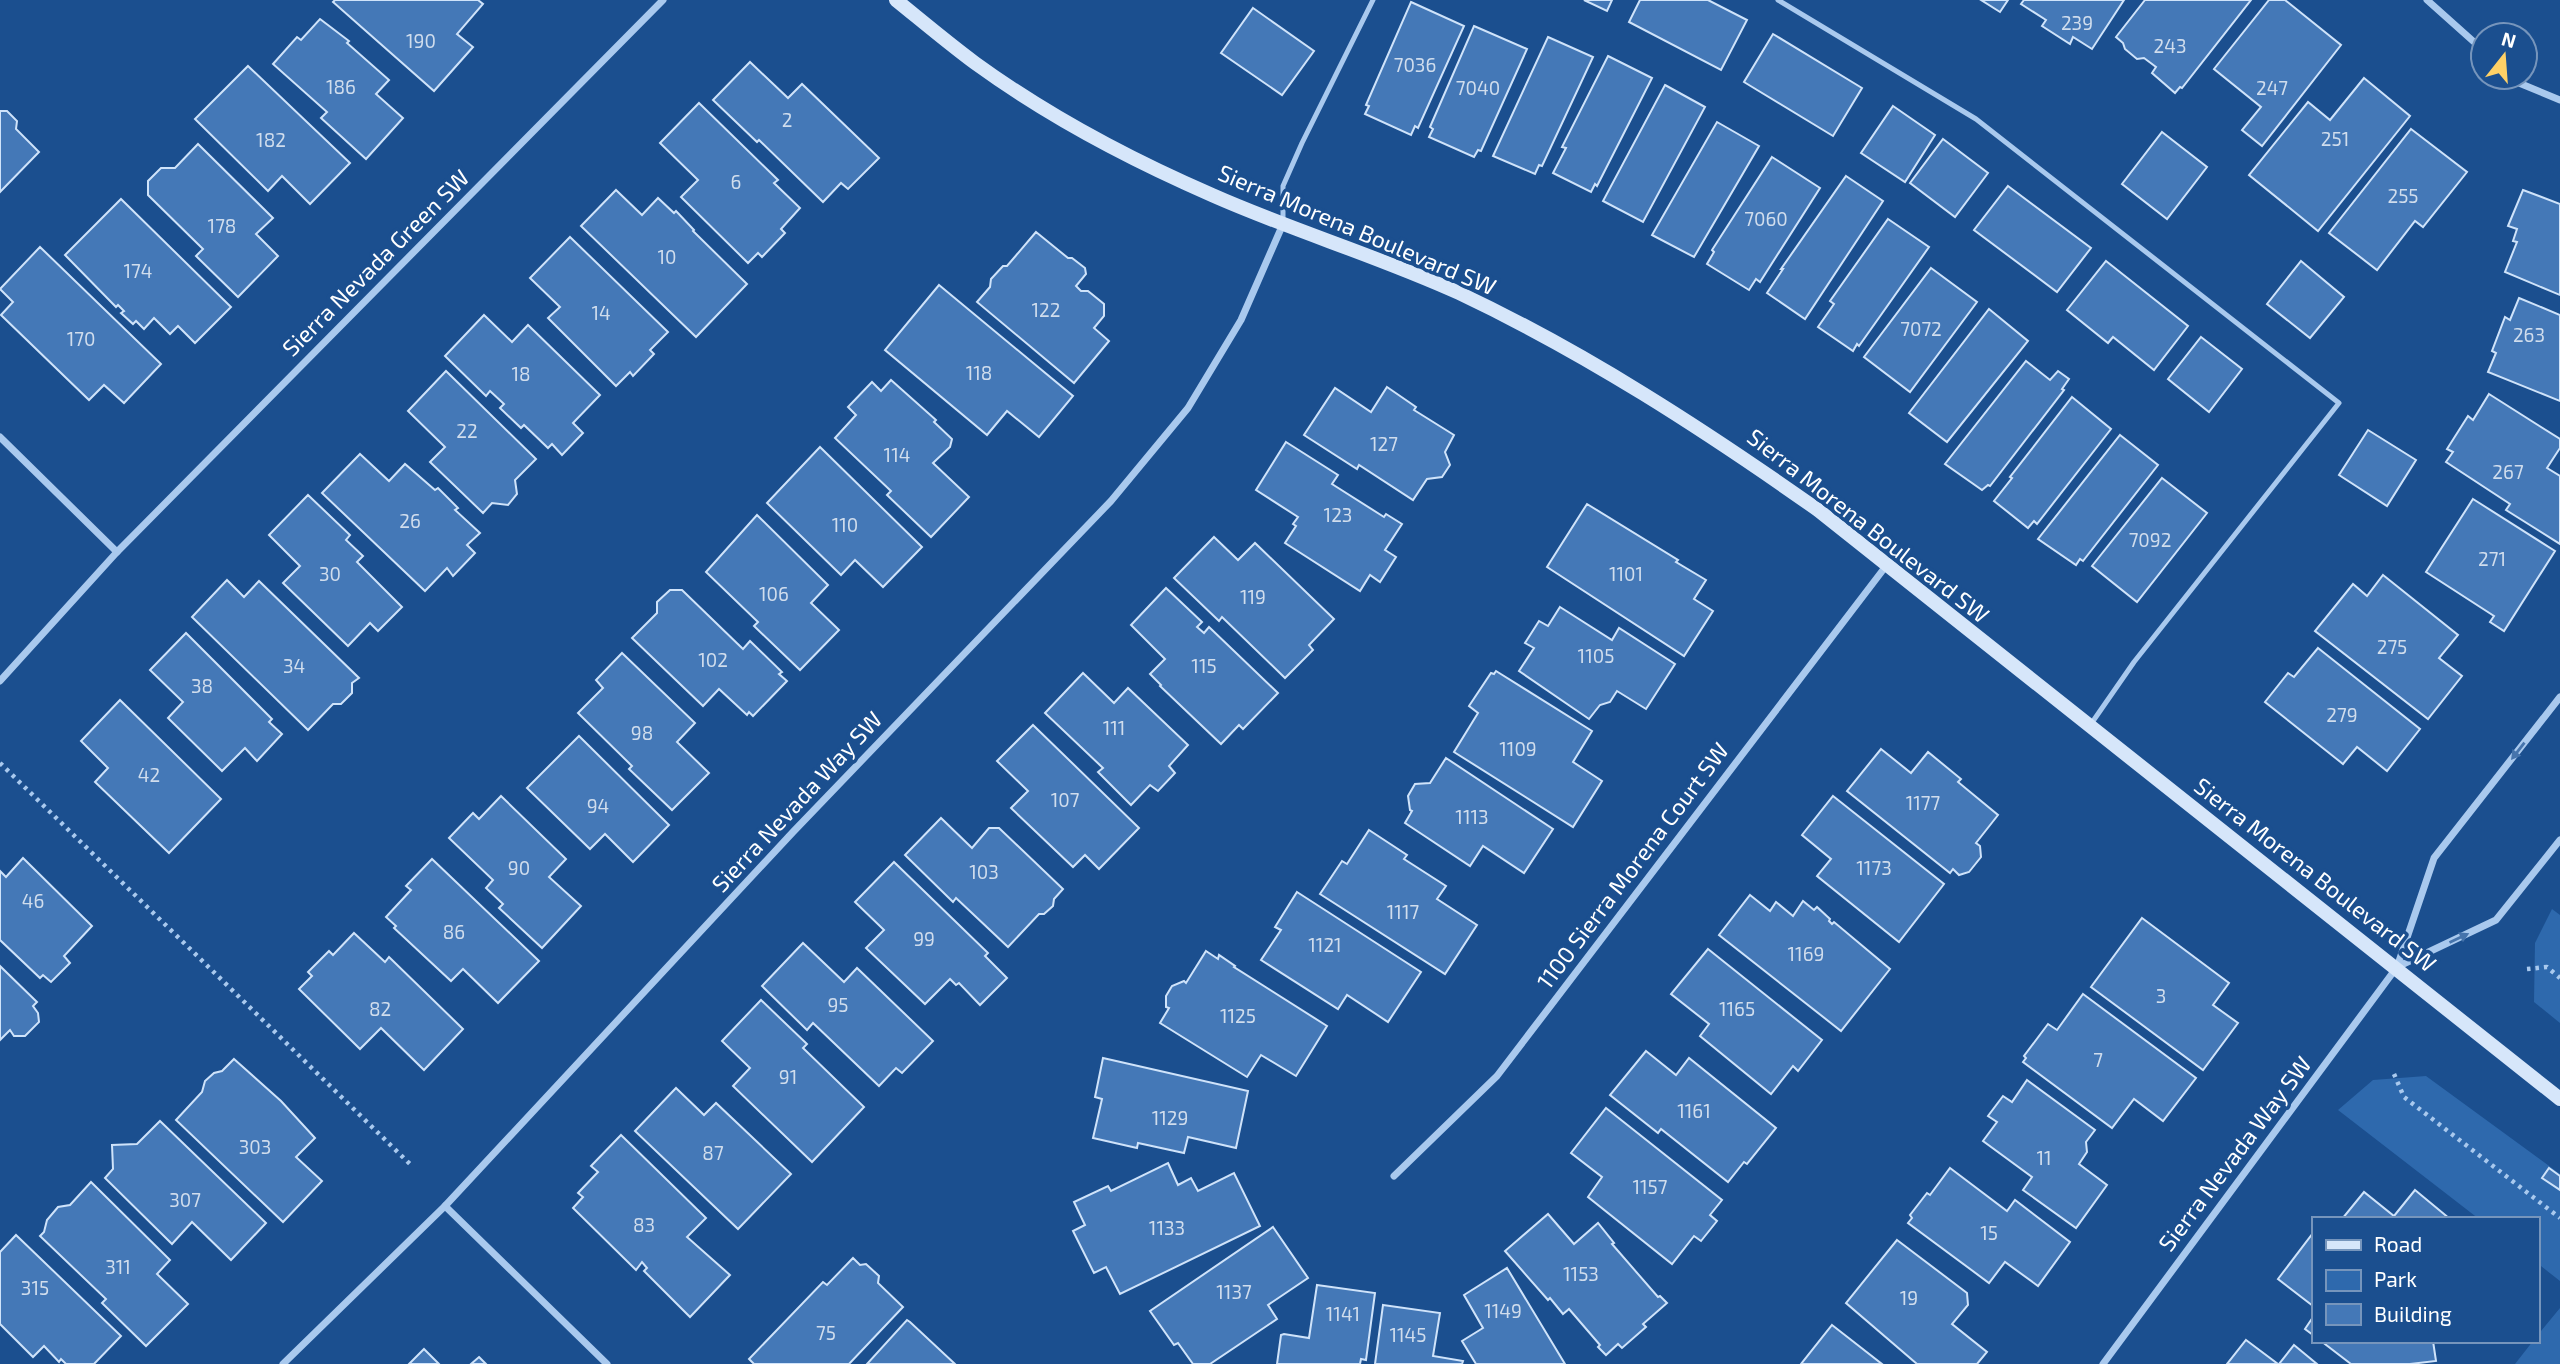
<svg xmlns="http://www.w3.org/2000/svg" width="2560" height="1364" viewBox="0 0 2560 1364" font-family="'Exo 2',sans-serif">
<style>
.park{fill:#2e69ad}
.building{fill:#4478b7;stroke:#cfe3fa;stroke-width:2}
.lines{fill:none;stroke-linecap:round;stroke-linejoin:round}
.path{stroke:#a9c9ee;stroke-width:4.5;stroke-dasharray:3.5 5;stroke-linecap:butt}
.lane{stroke:#a9c9ee;stroke-width:5}
.street{stroke:#a9c9ee;stroke-width:7}
.secondary{stroke:#d6e6fa;stroke-width:14}
.oneway{fill:#4674ac}
.labels{text-anchor:middle;stroke-width:7;stroke-linejoin:round;paint-order:stroke}
.number-label{font-size:19px;fill:#d0dded}
.street-label{font-size:23px;fill:#fff;stroke:#1b4f8f}
</style>
<rect width="100%" height="100%" fill="#1b4f8f"/>
<g class="park">
<polygon points="2552,909 2560,915 2560,1023 2534,1002 2535,943"/>
<polygon points="2426,1076 2560,1174 2560,1281 2537,1263 2537,1219 2479,1219 2338,1110 2373,1080"/>
<polygon points="2560,1308 2560,1364 2515,1364 2533,1341 2537,1341 2537,1336"/>
</g>
<g class="building">
<polygon points="335,0 478,0 483,4 457,34 473,47 434,91 333,2"/>
<polygon points="1584,0 1612,0 1607,11"/>
<polygon points="1640,0 1708,0 1747,20 1721,70 1629,22"/>
<polygon points="1981,0 2008,0 2000,12"/>
<polygon points="2024,0 2124,0 2092,49 2073,37 2070,44 2042,26 2046,20 2021,4"/>
<polygon points="2145,0 2251,0 2182,88 2180,87 2175,93 2152,73 2156,67 2144,58 2137,59 2125,49 2123,43 2116,37"/>
<polygon points="2269,0 2285,0 2341,45 2262,146 2242,130 2261,107 2214,69"/>
<polygon points="1411,2 1464,26 1418,128 1415,126 1411,135 1365,114 1369,106 1366,105"/>
<polygon points="1253,8 1314,51 1282,95 1221,53"/>
<polygon points="320,19 349,41 347,43 389,80 376,94 403,118 366,159 321,118 327,112 273,64 297,37 301,40"/>
<polygon points="1474,26 1527,49 1481,151 1478,150 1474,157 1429,137 1433,129 1430,127"/>
<polygon points="1773,34 1862,88 1833,136 1744,82"/>
<polygon points="1548,37 1593,57 1542,166 1539,165 1535,174 1493,156"/>
<polygon points="1608,56 1652,78 1597,186 1595,184 1591,192 1553,173 1566,148 1562,147"/>
<polygon points="750,62 788,98 802,84 879,158 848,189 841,183 823,202 759,140 757,142 713,100"/>
<polygon points="248,66 350,163 310,204 282,176 268,191 195,119"/>
<polygon points="2364,78 2410,116 2318,231 2249,175 2308,102 2330,120"/>
<polygon points="1665,85 1705,107 1643,222 1603,201"/>
<polygon points="699,103 778,180 774,183 800,208 781,229 785,233 762,257 758,253 748,263 681,197 698,180 660,143"/>
<polygon points="1893,106 1935,135 1905,182 1861,153"/>
<polygon points="0,111 7,111 17,121 16,129 39,152 0,192"/>
<polygon points="1717,122 1759,146 1694,257 1652,235"/>
<polygon points="2411,129 2467,172 2423,227 2415,221 2377,270 2329,233"/>
<polygon points="2162,132 2207,167 2167,219 2122,184"/>
<polygon points="1943,139 1988,173 1955,217 1910,183"/>
<polygon points="198,144 273,218 256,234 278,256 238,297 196,256 203,249 148,195 148,181 161,168 175,168"/>
<polygon points="1772,157 1820,188 1760,282 1756,279 1749,290 1707,264 1714,252 1712,250"/>
<polygon points="1846,176 1883,201 1805,319 1767,293 1783,269 1781,269"/>
<polygon points="2008,186 2091,248 2057,292 1974,230"/>
<polygon points="616,190 642,215 658,198 674,213 676,211 694,230 693,231 747,284 696,337 581,226"/>
<polygon points="2523,190 2560,204 2560,295 2505,272 2517,242 2513,241 2517,229 2508,226"/>
<polygon points="121,199 231,307 195,343 178,326 170,334 154,318 144,329 136,321 133,324 121,313 124,311 118,305 116,307 65,255"/>
<polygon points="1888,219 1929,247 1859,346 1857,344 1853,351 1818,327 1834,304 1830,301"/>
<polygon points="1036,232 1068,258 1072,258 1085,268 1086,274 1076,286 1081,291 1088,291 1104,304 1104,316 1094,328 1109,341 1074,383 977,302 990,287 991,279 1003,266 1007,266"/>
<polygon points="570,237 668,332 650,350 654,354 633,376 630,372 616,386 548,318 560,307 530,278"/>
<polygon points="40,247 161,364 124,403 104,385 89,400 1,315 13,302 0,289"/>
<polygon points="2106,261 2188,326 2154,370 2113,337 2108,343 2067,310"/>
<polygon points="2301,261 2344,297 2310,338 2267,304"/>
<polygon points="1931,268 1977,302 1910,392 1864,357"/>
<polygon points="939,285 1073,396 1039,437 1007,411 987,435 885,350"/>
<polygon points="2519,298 2560,315 2560,401 2488,372 2496,353 2492,351 2505,317 2510,320"/>
<polygon points="1989,309 2028,341 1947,442 1909,413"/>
<polygon points="484,315 512,342 528,325 600,395 573,423 583,433 562,455 552,444 548,448 524,425 521,428 500,408 504,404 490,391 486,396 445,356"/>
<polygon points="2201,337 2242,369 2209,412 2168,379"/>
<polygon points="2026,361 2050,380 2058,371 2069,379 2062,389 2064,390 1990,486 1988,485 1982,490 1945,464"/>
<polygon points="446,371 536,459 515,480 517,494 508,505 492,503 483,513 430,462 445,447 408,411"/>
<polygon points="891,380 936,420 934,422 952,439 950,447 933,463 969,497 931,537 887,495 891,491 835,438 856,415 848,407 872,382 881,391"/>
<polygon points="1387,387 1416,407 1414,410 1454,435 1445,452 1450,465 1442,477 1427,479 1413,500 1359,465 1357,469 1304,435 1335,388 1371,412"/>
<polygon points="2489,394 2560,439 2560,448 2547,468 2560,476 2560,544 2506,510 2510,504 2446,462 2453,452 2447,449 2468,416 2473,420"/>
<polygon points="2072,397 2111,429 2037,524 2034,521 2028,528 1994,501 2012,478 2010,477"/>
<polygon points="2368,430 2416,460 2387,506 2339,475"/>
<polygon points="2120,435 2158,465 2083,561 2080,559 2076,565 2038,539"/>
<polygon points="1286,442 1338,475 1332,484 1384,517 1386,514 1402,524 1385,550 1396,557 1380,582 1370,575 1360,591 1285,543 1296,526 1293,524 1298,517 1256,490"/>
<polygon points="820,447 922,547 883,587 855,560 841,575 767,503"/>
<polygon points="360,454 389,481 405,464 435,490 438,488 458,508 455,510 480,533 467,545 475,553 453,576 447,568 425,591 322,493"/>
<polygon points="2162,478 2207,513 2137,602 2092,566"/>
<polygon points="308,495 350,535 346,540 363,556 357,562 402,607 378,631 370,623 348,646 283,583 300,566 269,535"/>
<polygon points="2473,499 2555,551 2504,631 2490,622 2494,616 2426,572"/>
<polygon points="1587,504 1678,560 1676,562 1706,580 1694,599 1713,611 1684,656 1547,567"/>
<polygon points="757,515 828,585 811,603 839,630 800,670 754,626 758,622 706,572"/>
<polygon points="1214,537 1238,560 1255,543 1334,619 1309,645 1313,650 1285,678 1222,617 1219,621 1174,578"/>
<polygon points="2383,575 2458,635 2439,658 2462,676 2428,719 2315,631 2353,584 2367,596"/>
<polygon points="227,580 244,597 259,581 359,678 352,683 352,693 341,704 333,704 308,730 192,617"/>
<polygon points="1166,588 1202,622 1197,627 1204,633 1209,627 1278,693 1243,729 1239,725 1221,744 1160,686 1161,685 1150,674 1165,659 1131,625"/>
<polygon points="670,590 682,590 743,649 750,641 782,672 779,674 787,681 753,716 749,712 747,715 719,689 703,706 632,638 657,613 657,602"/>
<polygon points="1560,607 1612,640 1619,628 1675,664 1646,709 1617,691 1610,702 1600,705 1589,719 1519,671 1534,648 1525,643 1539,621 1548,626"/>
<polygon points="186,633 272,719 269,722 282,734 257,761 245,748 222,771 168,718 183,702 150,670"/>
<polygon points="2318,648 2420,729 2387,771 2357,747 2343,764 2265,702 2288,673 2294,677"/>
<polygon points="622,653 695,723 677,742 709,773 672,810 629,769 632,766 578,713 603,688 596,680"/>
<polygon points="1496,671 1592,731 1573,762 1602,781 1573,827 1454,752 1478,713 1469,706 1491,673 1494,674"/>
<polygon points="1083,673 1114,703 1128,688 1188,745 1169,766 1175,773 1158,791 1150,785 1131,805 1098,772 1103,768 1045,713"/>
<polygon points="120,700 221,799 169,853 95,782 108,768 81,741"/>
<polygon points="1033,725 1139,828 1099,869 1085,855 1073,867 1011,808 1028,791 997,761"/>
<polygon points="579,736 669,825 633,862 605,834 590,849 527,788"/>
<polygon points="1881,749 1911,773 1928,752 1961,779 1958,782 1998,815 1976,843 1980,846 1981,857 1969,872 1959,875 1953,869 1950,873 1847,791"/>
<polygon points="1446,758 1553,829 1524,873 1483,846 1470,866 1405,823 1412,811 1410,810 1408,796 1415,784 1430,783"/>
<polygon points="501,796 566,859 549,877 581,906 542,948 499,908 503,904 486,888 493,880 449,838 473,813 479,819"/>
<polygon points="1833,796 1944,884 1899,942 1817,876 1831,859 1802,835"/>
<polygon points="941,818 972,848 989,828 999,828 1063,889 1054,899 1053,906 1044,914 1039,914 1008,947 956,898 953,902 905,855"/>
<polygon points="1369,830 1407,855 1404,859 1446,886 1437,899 1477,925 1445,974 1320,894 1342,861 1347,864"/>
<polygon points="23,858 92,926 64,956 70,963 51,982 43,975 40,978 0,940 0,871 6,877"/>
<polygon points="432,859 539,961 498,1003 463,969 451,981 394,928 396,926 386,917 411,890 406,886"/>
<polygon points="894,862 988,953 985,956 1007,978 980,1005 959,983 956,985 950,979 925,1004 866,948 884,930 855,902"/>
<polygon points="1297,892 1421,972 1388,1022 1347,995 1338,1009 1261,960 1281,930 1275,927"/>
<polygon points="1750,895 1770,911 1776,902 1793,916 1803,901 1814,910 1817,907 1830,919 1829,921 1832,924 1834,922 1890,969 1841,1031 1719,935"/>
<polygon points="2142,918 2229,983 2213,1005 2238,1023 2203,1070 2091,987"/>
<polygon points="354,933 385,962 389,957 463,1029 424,1070 381,1028 360,1049 299,989 312,976 308,972 329,951 333,955"/>
<polygon points="803,943 844,982 857,968 933,1041 902,1073 896,1068 879,1086 813,1023 807,1030 762,986"/>
<polygon points="1708,949 1822,1040 1798,1071 1793,1066 1771,1094 1700,1036 1709,1024 1671,994"/>
<polygon points="1206,951 1218,959 1219,955 1235,966 1234,967 1327,1026 1296,1076 1261,1055 1247,1077 1160,1023 1169,1008 1166,1007 1166,996 1172,986 1184,981 1186,983"/>
<polygon points="0,966 37,1002 33,1006 38,1013 39,1022 25,1036 14,1036 10,1030 0,1040"/>
<polygon points="2083,994 2196,1078 2163,1121 2134,1099 2112,1128 2023,1062 2026,1058 2024,1056 2048,1024 2057,1030"/>
<polygon points="761,1000 807,1044 803,1048 864,1107 812,1162 733,1086 750,1068 722,1041"/>
<polygon points="1646,1051 1676,1075 1689,1058 1776,1128 1747,1164 1744,1162 1728,1182 1661,1129 1658,1133 1610,1095"/>
<polygon points="1103,1058 1248,1091 1236,1148 1188,1137 1184,1153 1138,1143 1137,1148 1093,1138 1102,1099 1095,1097"/>
<polygon points="234,1059 281,1101 315,1138 296,1157 322,1181 283,1222 176,1120 202,1092 205,1081 214,1073 222,1071"/>
<polygon points="2027,1080 2095,1130 2086,1142 2087,1152 2079,1164 2107,1185 2076,1228 2023,1190 2032,1177 1983,1141 1997,1122 1988,1116 2003,1096 2012,1102"/>
<polygon points="676,1088 704,1115 716,1103 791,1174 738,1229 635,1131"/>
<polygon points="1606,1108 1722,1200 1710,1215 1717,1221 1701,1241 1694,1236 1672,1264 1588,1197 1602,1177 1571,1153"/>
<polygon points="160,1121 266,1223 231,1260 192,1222 172,1244 105,1178 113,1169 112,1145 137,1144"/>
<polygon points="621,1135 706,1218 687,1237 730,1275 690,1317 644,1271 647,1268 642,1262 636,1270 573,1208 583,1197 578,1193 598,1172 591,1166"/>
<polygon points="1168,1163 1178,1185 1191,1178 1198,1191 1234,1173 1260,1226 1120,1294 1106,1267 1094,1273 1073,1231 1085,1225 1074,1202 1108,1186 1111,1191"/>
<polygon points="1950,1168 2007,1211 2015,1200 2070,1242 2038,1286 2005,1262 1989,1283 1908,1223 1912,1218 1910,1215 1927,1193 1930,1195"/>
<polygon points="2549,1168 2560,1176 2560,1190 2542,1178"/>
<polygon points="91,1182 170,1260 157,1274 188,1304 146,1346 102,1303 106,1299 40,1236 44,1232 47,1220 58,1207 70,1205"/>
<polygon points="2415,1190 2450,1219 2342,1219 2364,1192 2394,1216"/>
<polygon points="1548,1214 1574,1244 1598,1223 1614,1243 1612,1244 1658,1297 1660,1296 1667,1303 1643,1324 1646,1327 1622,1348 1618,1344 1606,1355 1598,1347 1600,1345 1569,1309 1563,1314 1550,1298 1548,1300 1505,1251"/>
<polygon points="1273,1227 1308,1278 1268,1305 1277,1319 1210,1364 1193,1364 1178,1343 1174,1345 1150,1311"/>
<polygon points="2313,1233 2313,1306 2278,1279"/>
<polygon points="16,1235 121,1336 94,1364 66,1364 61,1359 59,1362 44,1346 33,1357 0,1324 0,1252"/>
<polygon points="1897,1240 1967,1293 1968,1305 1952,1324 1987,1352 1977,1364 1917,1364 1846,1303"/>
<polygon points="853,1258 860,1265 866,1264 879,1276 878,1283 903,1307 849,1364 754,1364 749,1359 823,1282 827,1285"/>
<polygon points="1507,1268 1565,1364 1476,1364 1462,1341 1483,1328 1464,1295"/>
<polygon points="1317,1285 1375,1293 1366,1360 1361,1359 1360,1364 1277,1364 1281,1335 1284,1334 1309,1338"/>
<polygon points="1383,1305 1440,1313 1433,1356 1463,1361 1462,1364 1375,1364"/>
<polygon points="2313,1317 2313,1335 2305,1329"/>
<polygon points="907,1320 910,1322 955,1364 867,1364"/>
<polygon points="1832,1325 1882,1364 1801,1364"/>
<polygon points="2246,1340 2278,1364 2227,1364"/>
<polygon points="2321,1341 2433,1341 2436,1361 2410,1364 2351,1364"/>
<polygon points="2294,1345 2317,1364 2279,1364"/>
<polygon points="424,1349 439,1364 409,1364"/>
<polygon points="479,1357 486,1364 471,1364"/>
</g>
<g class="lines">
<g class="path">
<polyline points="0,763 413,1167"/>
<polyline points="2527,969 2547,967 2560,978"/>
<polyline points="2394,1074 2404,1097 2560,1218"/>
</g>
<g class="lane">
<polyline points="1778,0 1976,119 2339,403 2134,662 2091,724"/>
<polyline points="1283,221 1283,186 1302,143 1373,0"/>
</g>
<g class="street">
<polyline points="2427,0 2483,50"/>
<polyline points="2512,77 2519,83 2560,100"/>
<polyline points="0,437 117,552"/>
<polyline points="0,681 117,552 663,0"/>
<polyline points="2397,967 2496,920 2560,840"/>
<polyline points="1394,1176 1497,1076 1886,566"/>
<polyline points="445,1206 607,1364"/>
<polyline points="283,1364 445,1206 793,832 1111,501 1188,408 1241,320 1283,224"/>
<polyline points="2103,1364 2397,967 2434,858 2560,697"/>
</g>
<path class="secondary" d="M896,0c26,21 52,43 79,63 73,53 154,96 237,132 81,36 166,61 247,98 127,60 244,136 359,217l742,589"/>
</g>
<defs><path id="oneway-solid" d="M-6-.8H1V-3.2L6.5 0L1 3.2V.8H-6Z" transform="scale(1.75)"/></defs>
<g class="oneway">
<use href="#oneway-solid" transform="translate(2518 751) rotate(128)"/>
<use href="#oneway-solid" transform="translate(2459 938) rotate(-25)"/>
</g>
<g class="labels">
<g class="number-label">
<text x="2077" y="30">239</text>
<text x="421" y="48">190</text>
<text x="2170" y="53">243</text>
<text x="1415" y="72">7036</text>
<text x="341" y="94">186</text>
<text x="1478" y="95">7040</text>
<text x="2272" y="95">247</text>
<text x="787" y="127">2</text>
<text x="2335" y="146">251</text>
<text x="271" y="147">182</text>
<text x="736" y="189">6</text>
<text x="2403" y="203">255</text>
<text x="1766" y="226">7060</text>
<text x="222" y="233">178</text>
<text x="667" y="264">10</text>
<text x="138" y="278">174</text>
<text x="1046" y="317">122</text>
<text x="601" y="320">14</text>
<text x="1921" y="336">7072</text>
<text x="2529" y="342">263</text>
<text x="81" y="346">170</text>
<text x="979" y="380">118</text>
<text x="521" y="381">18</text>
<text x="467" y="438">22</text>
<text x="1384" y="451">127</text>
<text x="897" y="462">114</text>
<text x="2508" y="479">267</text>
<text x="1338" y="522">123</text>
<text x="410" y="528">26</text>
<text x="845" y="532">110</text>
<text x="2150" y="547">7092</text>
<text x="2492" y="566">271</text>
<text x="330" y="581">30</text>
<text x="1626" y="581">1101</text>
<text x="774" y="601">106</text>
<text x="1253" y="604">119</text>
<text x="2392" y="654">275</text>
<text x="1596" y="663">1105</text>
<text x="713" y="667">102</text>
<text x="294" y="673">34</text>
<text x="1204" y="673">115</text>
<text x="202" y="693">38</text>
<text x="2342" y="722">279</text>
<text x="1114" y="735">111</text>
<text x="642" y="740">98</text>
<text x="1518" y="756">1109</text>
<text x="149" y="782">42</text>
<text x="1065" y="807">107</text>
<text x="1923" y="810">1177</text>
<text x="598" y="813">94</text>
<text x="1472" y="824">1113</text>
<text x="519" y="875">90</text>
<text x="1874" y="875">1173</text>
<text x="984" y="879">103</text>
<text x="33" y="908">46</text>
<text x="1403" y="919">1117</text>
<text x="454" y="939">86</text>
<text x="924" y="946">99</text>
<text x="1325" y="952">1121</text>
<text x="1806" y="961">1169</text>
<text x="2161" y="1003">3</text>
<text x="838" y="1012">95</text>
<text x="380" y="1016">82</text>
<text x="1737" y="1016">1165</text>
<text x="1238" y="1023">1125</text>
<text x="2098" y="1067">7</text>
<text x="788" y="1084">91</text>
<text x="1694" y="1118">1161</text>
<text x="1170" y="1125">1129</text>
<text x="255" y="1154">303</text>
<text x="713" y="1160">87</text>
<text x="2044" y="1165">11</text>
<text x="1650" y="1194">1157</text>
<text x="185" y="1207">307</text>
<text x="644" y="1232">83</text>
<text x="1167" y="1235">1133</text>
<text x="1989" y="1240">15</text>
<text x="118" y="1274">311</text>
<text x="1581" y="1281">1153</text>
<text x="35" y="1295">315</text>
<text x="1234" y="1299">1137</text>
<text x="1909" y="1305">19</text>
<text x="1503" y="1318">1149</text>
<text x="1343" y="1321">1141</text>
<text x="826" y="1340">75</text>
<text x="1408" y="1342">1145</text>
</g>
<g class="street-label">
<text transform="translate(1357 230) rotate(23)" y="8">Sierra Morena Boulevard SW</text>
<text transform="translate(376 263) rotate(-45)" y="8">Sierra Nevada Green SW</text>
<text transform="translate(1868 526) rotate(38)" y="8">Sierra Morena Boulevard SW</text>
<text transform="translate(797 802) rotate(-47)" y="8">Sierra Nevada Way SW</text>
<text transform="translate(1633 866) rotate(-53)" y="8">1100 Sierra Morena Court SW</text>
<text transform="translate(2315 875) rotate(38)" y="8">Sierra Morena Boulevard SW</text>
<text transform="translate(2235 1154) rotate(-53)" y="8">Sierra Nevada Way SW</text>
</g>
</g>
<rect x="2312" y="1217" width="228" height="126" fill="#1b4f8f" stroke="#7695bc" stroke-width="2"/>
<rect x="2326" y="1240" width="35" height="10" fill="#d6e6fa" stroke="#7695bc" stroke-width="2"/>
<text x="2374" y="1252" font-size="21" fill="#ffffff">Road</text>
<rect x="2326" y="1270" width="35" height="21" fill="#2e69ad" stroke="#7695bc" stroke-width="2"/>
<text x="2374" y="1287" font-size="21" fill="#ffffff">Park</text>
<rect x="2326" y="1304" width="35" height="21" fill="#4478b7" stroke="#7695bc" stroke-width="2"/>
<text x="2374" y="1322" font-size="21" fill="#ffffff">Building</text>
<g transform="translate(2504 56) rotate(17)"><circle r="33" fill="#1b4f8f" stroke="#7695bc" stroke-width="2"/>
<path d="M0-5L12 26L0 18L-12 26Z" fill="#ffd166"/>
<text y="-10" font-size="19" font-weight="bold" text-anchor="middle" fill="#ffffff">N</text>
</g>
</svg>
